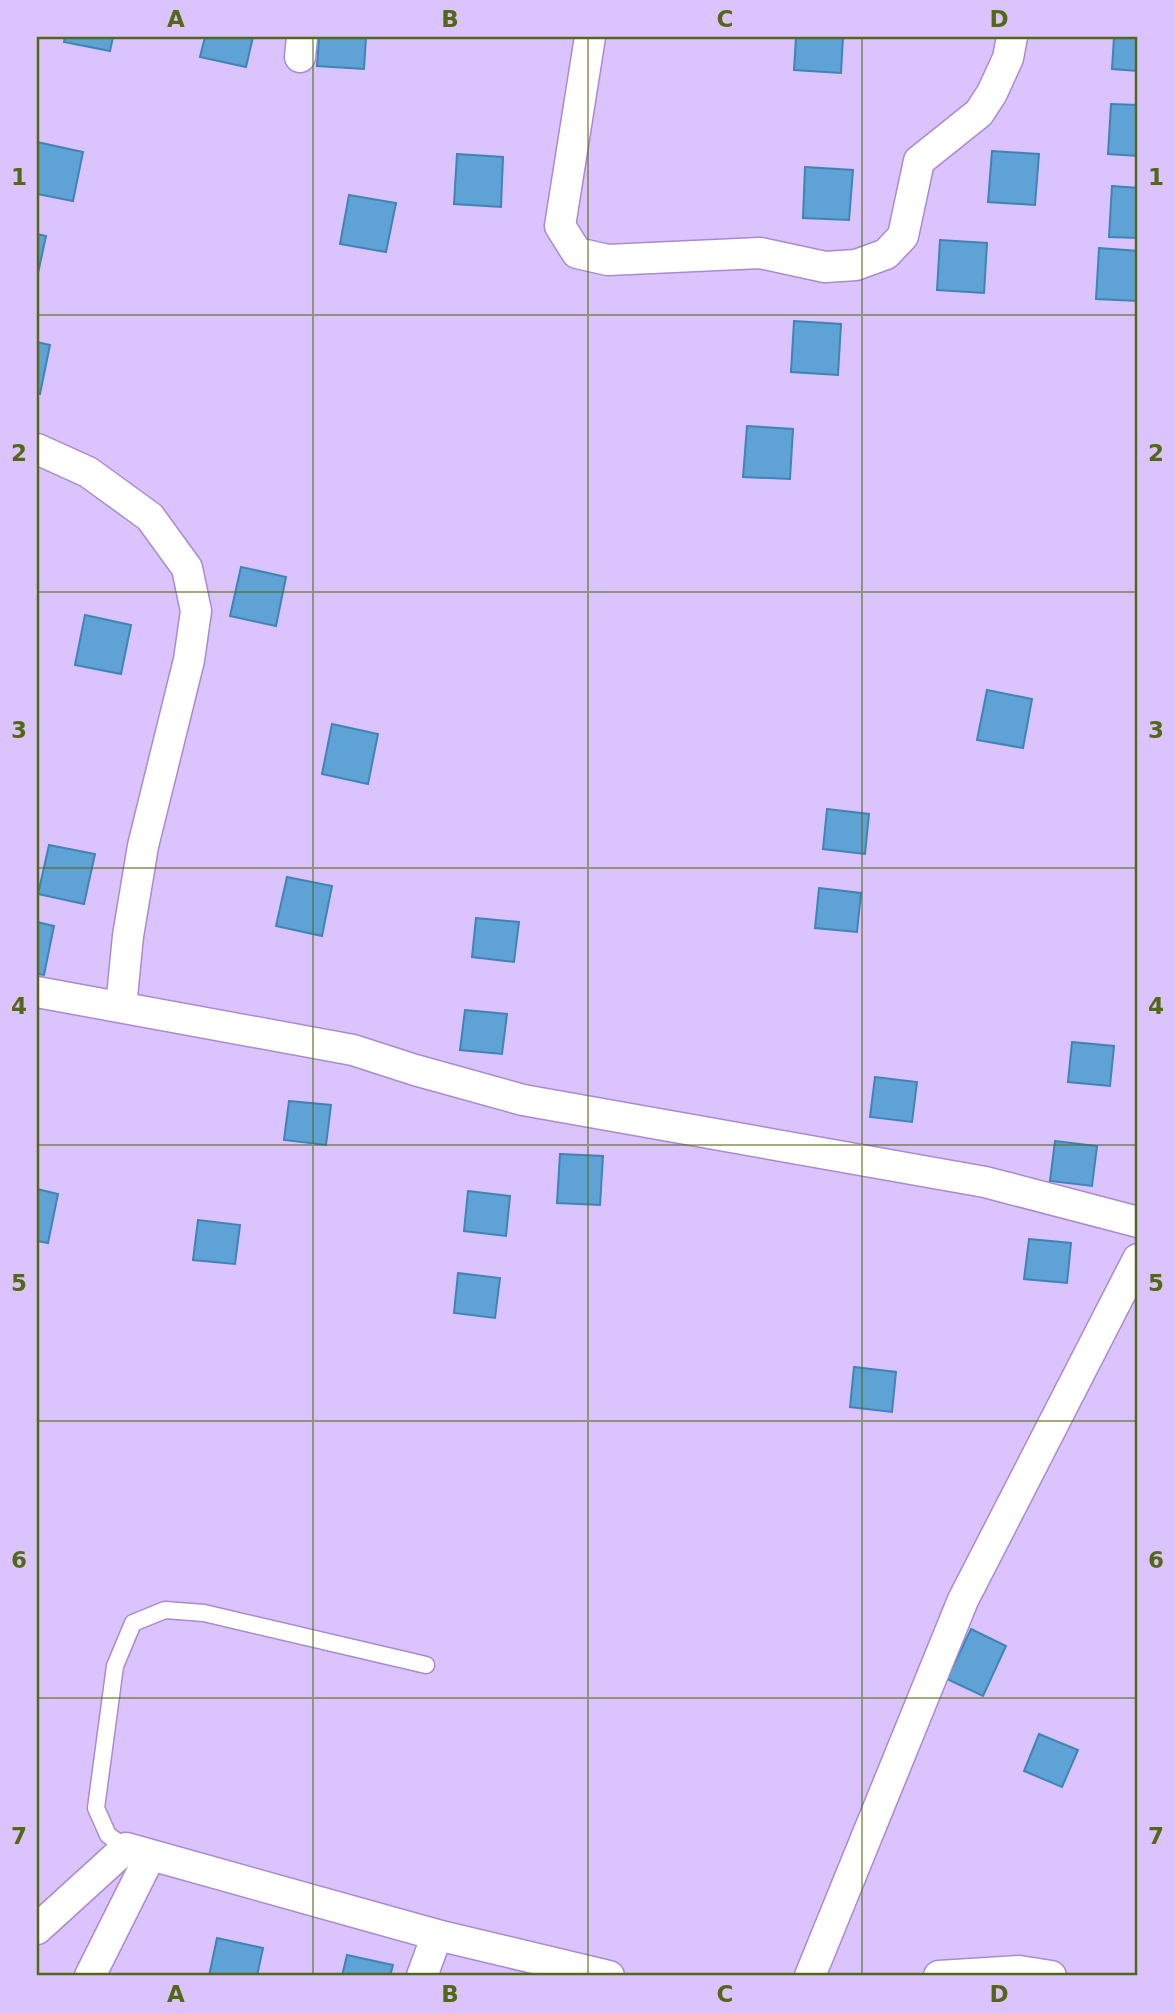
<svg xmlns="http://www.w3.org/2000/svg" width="1175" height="2013" viewBox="0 0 1175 2013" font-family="'DejaVu Sans',sans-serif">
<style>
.building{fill:#5ea2d6;stroke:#4084b7;stroke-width:2}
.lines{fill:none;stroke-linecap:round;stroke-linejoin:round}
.service-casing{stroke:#a88bd0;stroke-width:19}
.minor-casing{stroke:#a88bd0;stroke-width:33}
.service{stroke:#fff;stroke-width:16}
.minor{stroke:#fff;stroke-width:30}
.grid{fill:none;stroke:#536816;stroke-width:2;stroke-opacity:0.55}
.neatline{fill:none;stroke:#536816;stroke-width:2.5}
.grid-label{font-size:23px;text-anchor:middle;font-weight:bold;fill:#536816}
</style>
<rect width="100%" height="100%" fill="#dbc3fd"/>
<g class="building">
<polygon points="65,37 113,37 110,51 64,42"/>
<polygon points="205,37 253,37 246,67 200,57"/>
<polygon points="319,37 366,37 364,69 317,66"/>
<polygon points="796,37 843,37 841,73 794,70"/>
<polygon points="1114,37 1138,37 1138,71 1112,69"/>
<polygon points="1111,104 1138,105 1138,156 1108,154"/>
<polygon points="37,142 83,152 73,201 37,194"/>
<polygon points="992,151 1039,154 1035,205 988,202"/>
<polygon points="457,154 503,157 501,207 454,204"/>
<polygon points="805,167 853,170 849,220 803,218"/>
<polygon points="1112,186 1138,188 1138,238 1109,237"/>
<polygon points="349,195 396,203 386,252 340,244"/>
<polygon points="37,234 46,236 37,278"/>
<polygon points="940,240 987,243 984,293 937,290"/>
<polygon points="1099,248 1138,251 1138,301 1096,299"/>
<polygon points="794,321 841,324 838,375 791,372"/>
<polygon points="37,342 50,345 40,394 37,393"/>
<polygon points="747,426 793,429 790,479 743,477"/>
<polygon points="241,567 286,577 276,626 230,616"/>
<polygon points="85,615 131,625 121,674 75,665"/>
<polygon points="987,690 1032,699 1023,748 977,740"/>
<polygon points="332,724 378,734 368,784 322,774"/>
<polygon points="827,809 869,814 865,854 823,849"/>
<polygon points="49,845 95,854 84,904 38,894"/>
<polygon points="287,877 332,886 322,936 276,926"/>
<polygon points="819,888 861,893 857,932 815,928"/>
<polygon points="476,918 519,922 514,962 472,957"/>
<polygon points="37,922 54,926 44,975 37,974"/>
<polygon points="465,1010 507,1014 502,1054 460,1050"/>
<polygon points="1072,1042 1114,1046 1110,1086 1068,1082"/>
<polygon points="875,1077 917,1082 912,1122 870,1117"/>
<polygon points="289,1101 331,1105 326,1145 284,1140"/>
<polygon points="1055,1141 1097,1146 1092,1186 1050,1181"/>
<polygon points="560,1154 603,1156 600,1205 557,1203"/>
<polygon points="37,1189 58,1194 48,1243 37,1241"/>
<polygon points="468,1191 510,1196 506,1236 464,1231"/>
<polygon points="198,1220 240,1225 235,1264 193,1260"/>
<polygon points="1029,1239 1071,1243 1067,1283 1024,1279"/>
<polygon points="458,1273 500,1278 495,1318 454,1313"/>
<polygon points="854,1367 896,1372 892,1412 850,1407"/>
<polygon points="971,1629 1006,1646 983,1696 947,1679"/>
<polygon points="1039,1734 1078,1750 1062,1787 1024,1771"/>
<polygon points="217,1938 263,1948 257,1976 209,1976"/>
<polygon points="347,1955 393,1965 390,1976 342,1976"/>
</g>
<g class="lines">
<defs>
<polyline id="service" points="126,1848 108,1835 96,1808 115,1666 133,1623 165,1610 204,1613 426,1665"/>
<g id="minor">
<polyline points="590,37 560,226 577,253 608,260 760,253 825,267 856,265 886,254 903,236 919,161 979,113 992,93 1008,58 1012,37"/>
<polyline points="300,57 302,37"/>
<polyline points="37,449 88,472 150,517 187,568 196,611 189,660 143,846 128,936 121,1007"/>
<polyline points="37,992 353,1050 415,1070 523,1100 985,1182 1138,1222"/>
<polyline points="37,1929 126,1848 437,1935 609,1976"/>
<polyline points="90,1976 150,1856"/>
<polyline points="422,1976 437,1935"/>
<polyline points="810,1976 963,1600 1138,1259"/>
<polyline points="939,1976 1019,1971 1051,1976"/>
</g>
</defs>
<use href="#service" class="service-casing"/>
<use href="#minor" class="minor-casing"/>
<use href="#service" class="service"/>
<use href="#minor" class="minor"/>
</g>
<path class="grid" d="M313,37v1939M588,37v1939M862,37v1939M37,315h1101M37,592h1101M37,868h1101M37,1145h1101M37,1421h1101M37,1698h1101"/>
<rect width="1175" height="2013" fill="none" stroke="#dbc3fd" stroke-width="77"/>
<rect x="38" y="38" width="1098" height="1936" class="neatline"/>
<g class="grid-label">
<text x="176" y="27">A</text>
<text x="450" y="27">B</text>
<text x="725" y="27">C</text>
<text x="999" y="27">D</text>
<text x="19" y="185">1</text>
<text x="1156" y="185">1</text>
<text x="19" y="461">2</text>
<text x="1156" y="461">2</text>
<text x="19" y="738">3</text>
<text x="1156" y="738">3</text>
<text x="19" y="1014">4</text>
<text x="1156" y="1014">4</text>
<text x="19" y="1291">5</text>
<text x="1156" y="1291">5</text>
<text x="19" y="1568">6</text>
<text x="1156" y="1568">6</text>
<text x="19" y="1844">7</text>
<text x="1156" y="1844">7</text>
<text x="176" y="2002">A</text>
<text x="450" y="2002">B</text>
<text x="725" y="2002">C</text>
<text x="999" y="2002">D</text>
</g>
</svg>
